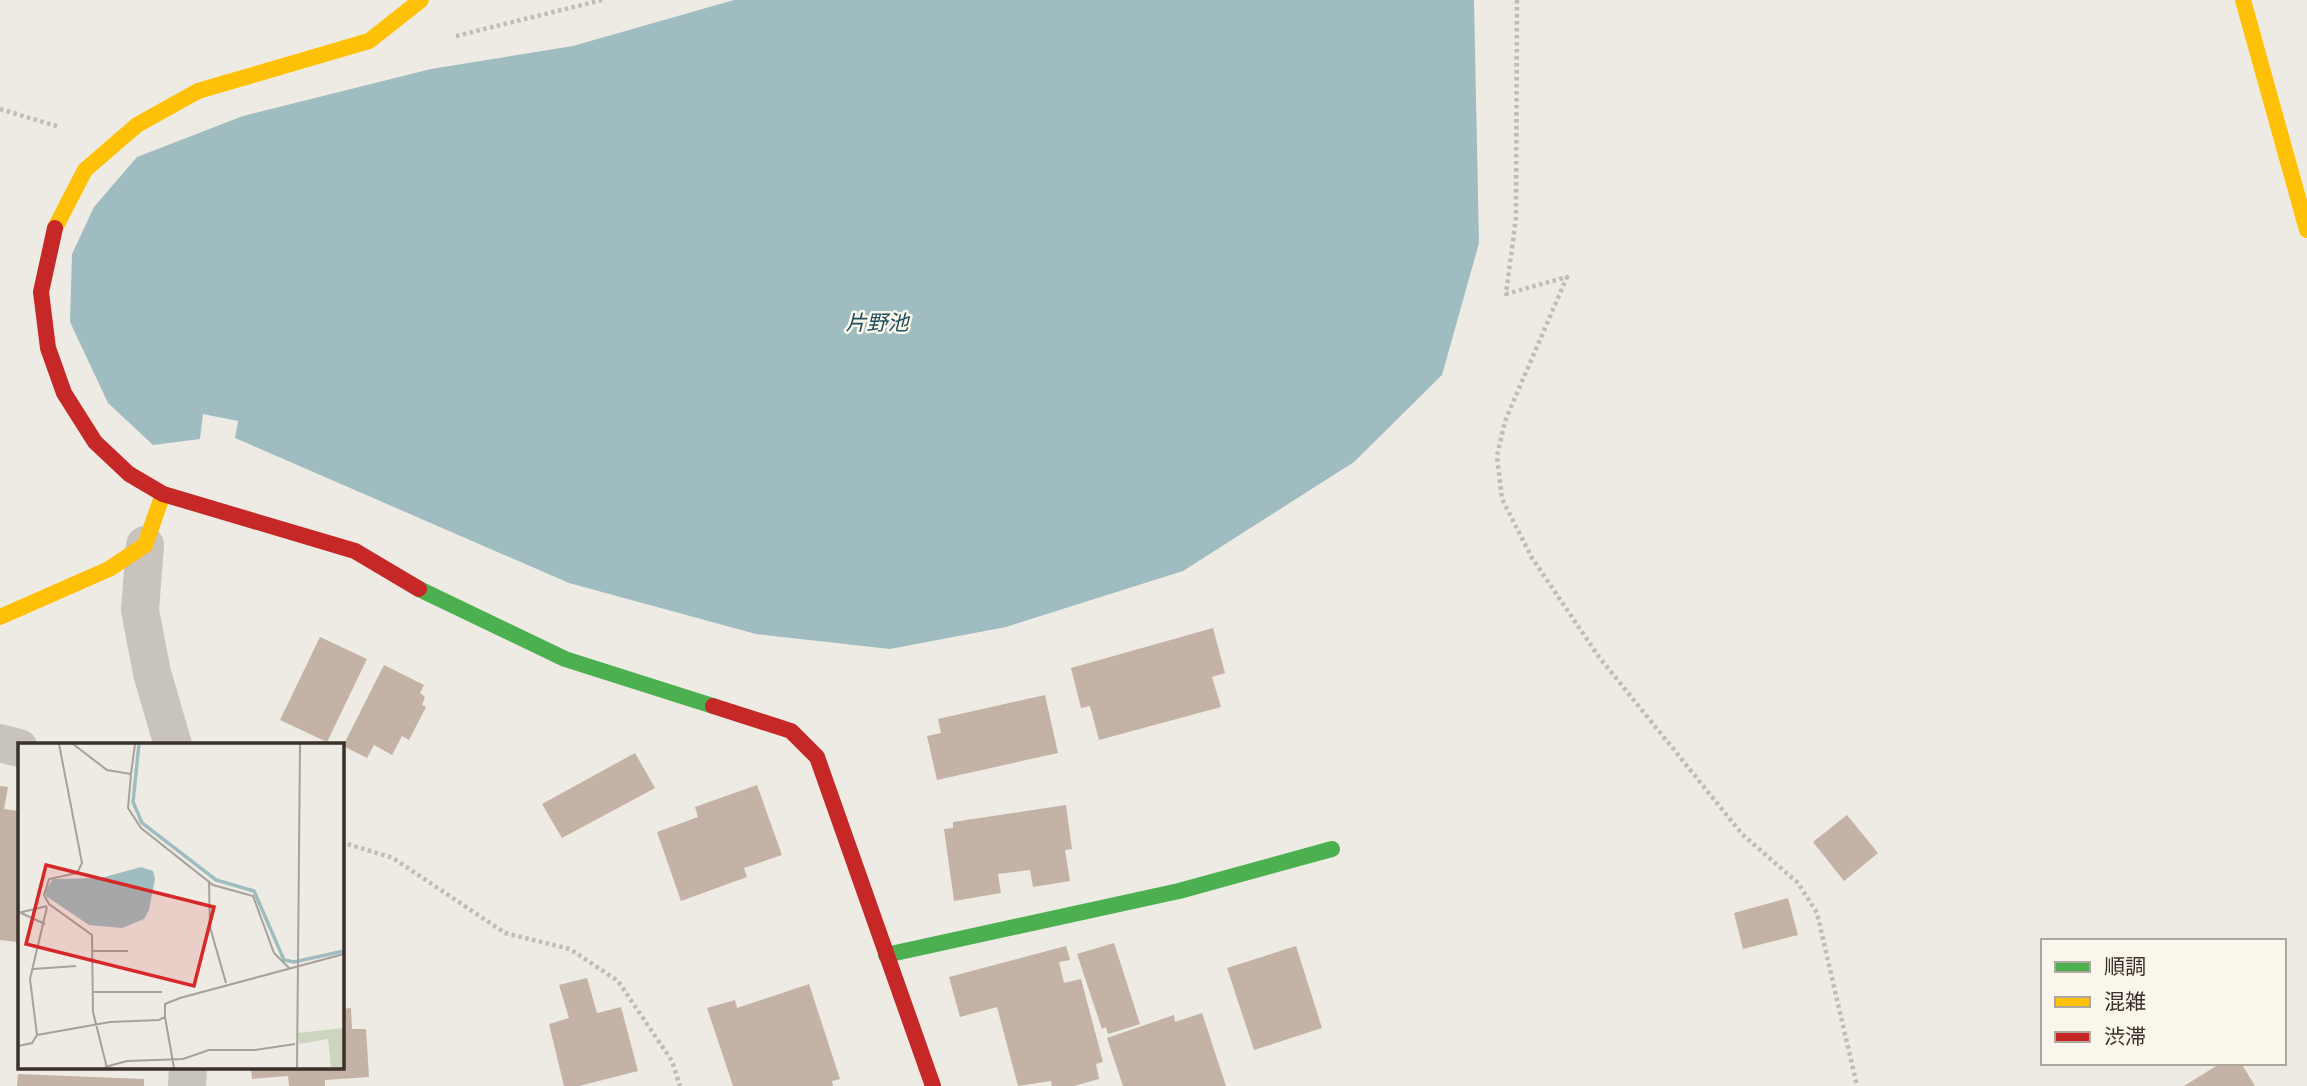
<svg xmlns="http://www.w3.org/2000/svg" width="2307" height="1086" viewBox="0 0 2307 1086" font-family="Karla,'Noto Sans JP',sans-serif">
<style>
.water{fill:#9fbcc0}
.building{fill:#c3b2a5}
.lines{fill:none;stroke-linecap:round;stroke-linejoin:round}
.path{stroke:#c1bcb4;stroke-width:4.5;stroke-dasharray:3.5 3.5;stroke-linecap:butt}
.street{stroke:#c8c3bc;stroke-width:38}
.fast{stroke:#4caf50;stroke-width:16}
.slow{stroke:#ffc107;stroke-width:16}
.jam{stroke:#c62828;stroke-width:16}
.labels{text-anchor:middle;stroke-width:5;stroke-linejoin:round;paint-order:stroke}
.water-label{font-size:21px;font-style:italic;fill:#1e4f5c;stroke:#fbf6ec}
.inset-river{fill:none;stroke:#9fbcc0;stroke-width:3.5}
.inset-road{fill:none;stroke:#a6a19a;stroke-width:2}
.view{fill:#d62828;fill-opacity:0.15;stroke:#d62828;stroke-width:3.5}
.inset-edge{fill:none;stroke:#3a312a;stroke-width:3.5}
</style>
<rect width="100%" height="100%" fill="#eeebe4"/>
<polygon class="water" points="734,0 1474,0 1479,243 1442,375 1354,462 1183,571 1006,627 890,649 756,634 569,583 235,438 238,421 203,414 200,439 153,445 108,403 70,322 72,254 94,207 137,157 243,116 431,69 573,46"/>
<g class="building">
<polygon points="1213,628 1225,673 1212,677 1221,707 1099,740 1090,706 1081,708 1071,668"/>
<polygon points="320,637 367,659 327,742 280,720"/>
<polygon points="384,665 424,685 420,693 425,697 422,705 426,707 409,740 402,736 392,755 374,745 367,758 343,746"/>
<polygon points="1045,695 1058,753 937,780 927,736 941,733 938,719"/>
<polygon points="635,753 655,788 562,838 542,804"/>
<polygon points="757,785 782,855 744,868 747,877 681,901 657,832 698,817 695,807"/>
<polygon points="0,786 8,787 4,809 19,811 17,942 0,940"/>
<polygon points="1066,805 1072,849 1065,850 1070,881 1033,887 1030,870 998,874 1001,893 954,901 944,829 953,828 953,822"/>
<polygon points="1847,815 1878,853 1844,881 1813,842"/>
<polygon points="1788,898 1798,935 1743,949 1734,913"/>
<polygon points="1114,943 1140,1024 1108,1034 1106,1027 1102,1029 1077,954"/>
<polygon points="1066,946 1070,960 1059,962 1064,983 1081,979 1103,1062 1096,1064 1099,1079 1074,1086 1052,1086 1051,1081 1018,1086 997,1007 960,1017 949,977"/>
<polygon points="1296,946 1322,1028 1254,1050 1227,968"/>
<polygon points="587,978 597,1013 621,1007 638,1071 579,1086 564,1086 549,1024 569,1018 559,985"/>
<polygon points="809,984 840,1079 832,1081 833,1086 733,1086 707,1008 735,1000 737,1008"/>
<polygon points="351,1008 352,1029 366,1029 369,1077 325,1080 325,1086 289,1086 288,1076 252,1079 251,1067 341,1067 341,1009"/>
<polygon points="1202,1013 1226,1086 1123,1086 1107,1038 1174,1015 1175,1022"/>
<polygon points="2221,1063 2241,1063 2255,1086 2184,1086"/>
<polygon points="18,1074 144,1079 144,1086 17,1086"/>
</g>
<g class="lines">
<g class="path">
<polyline points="1517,0 1516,217 1506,294 1567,277 1505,421 1497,456 1502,499 1532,558 1599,657 1742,834 1798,883 1817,913 1857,1086"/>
<polyline points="456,36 602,0"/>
<polyline points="0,109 60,127"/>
<polyline points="341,842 393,858 505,933 570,949 618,981 672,1061 680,1086"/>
</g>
<g class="street">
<polyline points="145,545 140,610 152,673 173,745"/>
<polyline points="0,743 19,748"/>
<polyline points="187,1086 188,1067"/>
</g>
<g class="fast">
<polyline points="419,589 565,659 713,706"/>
<polyline points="886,955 1179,891 1332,849"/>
</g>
<g class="slow">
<polyline points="2243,0 2307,230"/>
<polyline points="55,228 85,170 137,125 198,91 369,41 421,0"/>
<polyline points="0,617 109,569 145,545 163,494"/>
</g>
<g class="jam">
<polyline points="55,228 41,292 48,348 64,393 95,442 129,474 163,494 355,551 419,589"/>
<polyline points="713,706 791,731 817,757 933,1086"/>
</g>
</g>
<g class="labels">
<g class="water-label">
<text x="877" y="330">片野池</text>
</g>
</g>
<g transform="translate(18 743)">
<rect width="326" height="326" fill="#eeebe4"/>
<path d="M325,285v40h-12l-3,-29 -29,5 -1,-11z" fill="#cdd5be"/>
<path d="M123,124l12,4 2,8 -6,31 -5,9 -22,9 -33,-3 -43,-29 -1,-6 8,-11 48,-1z" fill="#9fbcc0"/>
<path class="inset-river" d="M121,1l-6,58 9,21 74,57 38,11 30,69 10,2 50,-11"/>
<path class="inset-road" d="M41,1l23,119 -5,10 -28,6 -5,16 5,9 43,31 1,77 14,56M55,1l34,26 24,4 -3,34 13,20 72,57 40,11 21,57 15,15M113,31l4,-30M191,138l1,46 16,56M0,170l29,-7M3,170l24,11M75,208h35M15,226l43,-3M76,249h68M147,274l9,51M19,292l73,-13 49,-2 6,-3v-13l15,-6 164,-44M0,303l14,-3 5,-8 -7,-56 17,-72M87,324l22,-6 56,-2 26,-9h46l40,-6M279,325l3,-324"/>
<path class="view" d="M28,122l168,42 -20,79 -168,-42z"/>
<rect width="326" height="326" class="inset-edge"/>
</g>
<rect x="2041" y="939" width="245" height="126" fill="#fbf6ec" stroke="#aea79e" stroke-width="2"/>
<rect x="2055" y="962" width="35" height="10" fill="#4caf50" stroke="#aea79e" stroke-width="2"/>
<text x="2104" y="974" font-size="21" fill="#3a312a">順調</text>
<rect x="2055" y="997" width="35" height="10" fill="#ffc107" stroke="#aea79e" stroke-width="2"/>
<text x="2104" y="1009" font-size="21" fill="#3a312a">混雑</text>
<rect x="2055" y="1032" width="35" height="10" fill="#c62828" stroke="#aea79e" stroke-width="2"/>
<text x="2104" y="1044" font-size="21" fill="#3a312a">渋滞</text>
</svg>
